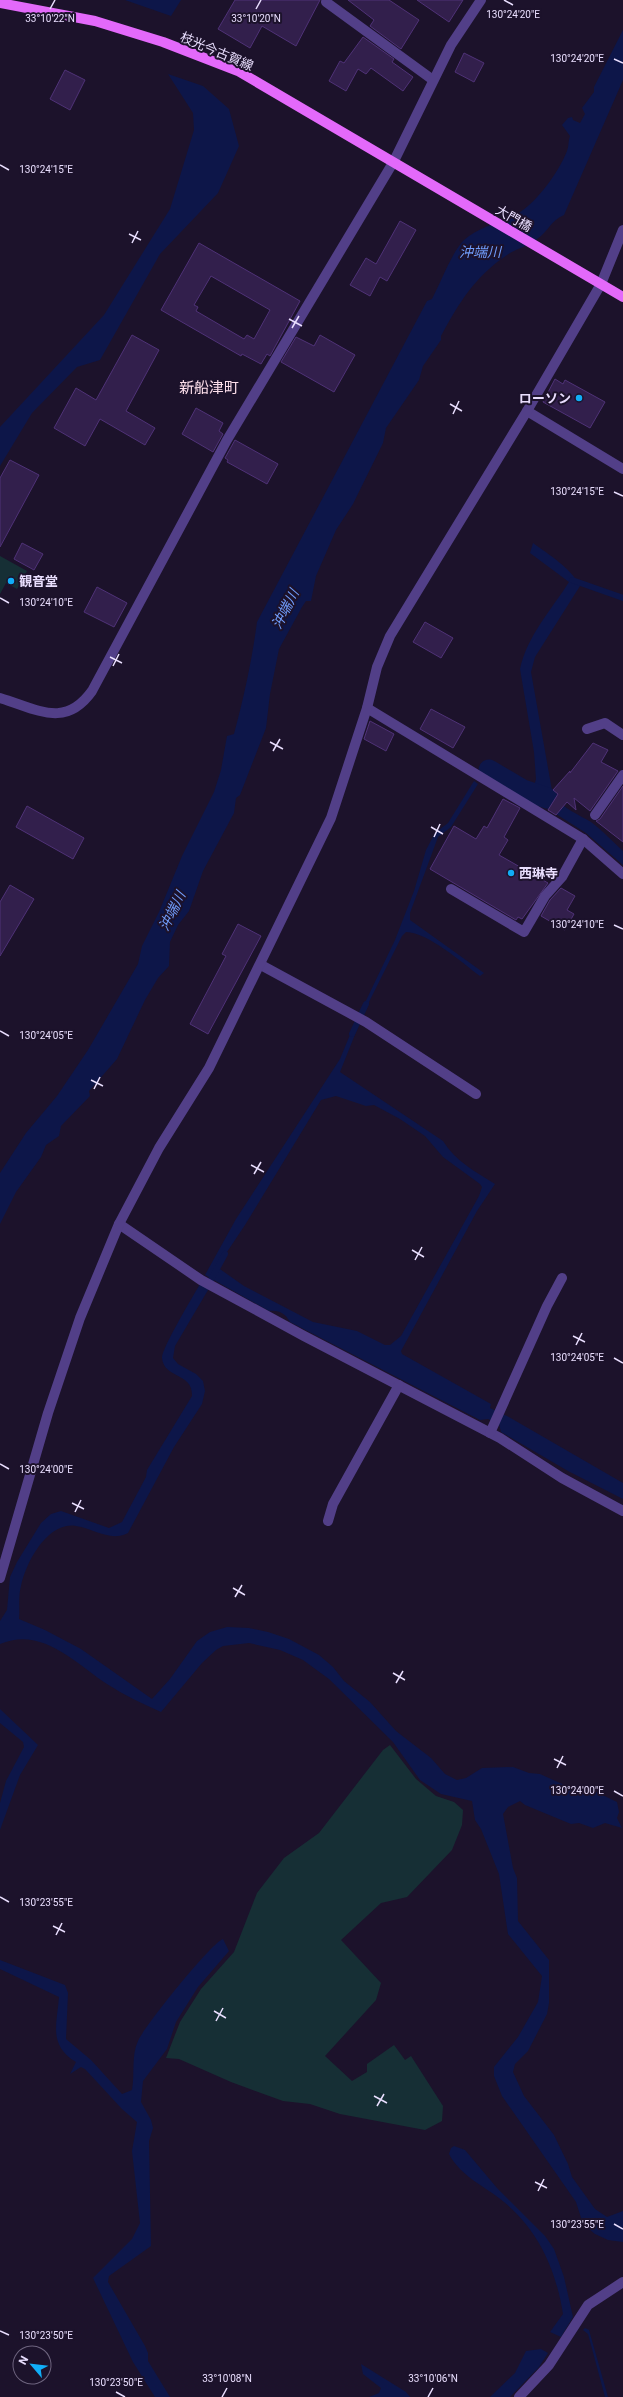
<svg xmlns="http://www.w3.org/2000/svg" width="623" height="2397" viewBox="0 0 623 2397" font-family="Roboto,'Noto Sans JP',sans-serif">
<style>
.green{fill:#162f35}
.water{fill:#0d1649;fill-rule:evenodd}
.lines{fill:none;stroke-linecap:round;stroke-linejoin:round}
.stream{stroke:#0d1649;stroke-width:6}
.canal{stroke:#0d1649;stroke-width:21}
.building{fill:#321f4c;stroke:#4f3277;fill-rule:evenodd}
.minor{stroke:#523f88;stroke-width:10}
.major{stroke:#e369fa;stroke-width:10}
.ticks{fill:none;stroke:#e9defe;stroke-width:1.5}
.poi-dot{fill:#11adf7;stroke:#1c122b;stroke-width:1.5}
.labels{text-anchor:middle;stroke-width:4;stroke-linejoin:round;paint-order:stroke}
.street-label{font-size:13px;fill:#e9defe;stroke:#1c122b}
.poi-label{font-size:13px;font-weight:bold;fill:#e9defe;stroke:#1c122b;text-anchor:start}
.water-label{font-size:14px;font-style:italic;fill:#709cfa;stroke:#1c122b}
.quarter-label{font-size:15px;fill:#fee0ec;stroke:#1c122b}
.ticks-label{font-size:10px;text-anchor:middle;fill:#e9defe;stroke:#1c122b;stroke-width:4;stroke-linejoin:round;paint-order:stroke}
</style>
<rect width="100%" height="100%" fill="#1c122b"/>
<g class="green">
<polygon points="0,556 27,571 17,589 6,583 0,594"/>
<polygon points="390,1745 416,1779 436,1796 454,1802 463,1810 462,1825 452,1850 407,1897 381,1903 341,1940 381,1983 376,2000 325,2056 352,2081 367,2072 367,2064 394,2045 405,2060 411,2056 443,2106 442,2121 425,2130 340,2114 310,2104 283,2101 231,2082 179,2059 166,2058 180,2022 201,1989 234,1952 257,1893 284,1858 319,1833 383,1750"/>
</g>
<g class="water">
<polygon points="125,0 181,0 171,16"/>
<path d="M623,30v50l-59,135c-13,5 -16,17 -27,24 -7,6 -18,9 -27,14 -34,22 -50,48 -69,83v4l-18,26 -4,14 -33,48 -3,15 -30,61 -17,26 -20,46 -5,25h-5l-4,6 -23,42 -9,45 -4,34 -26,67 -4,3 -2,15 -31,58 -14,40 -11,14 -8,17 -1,24 -11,12 -13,22 -28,59 -28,32 1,5 -29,30 -2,10 -13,9 -5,12 -25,35 -16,32v-51l26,-40 31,-37 31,-46 50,-86 4,-18 17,-34 23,-56 32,-64 7,-22 6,-34 7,-2c10,-37 18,-74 23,-112l170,-321 5,-2c8,-15 21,-49 32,-59 14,-13 33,-16 49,-24 21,-9 46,-44 54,-65 2,-5 1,-10 3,-15l-8,-11 6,-7 4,-1 1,3 7,3 5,-9 -3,-6 12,-16v-5z"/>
<polygon points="168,74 203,86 229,109 239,146 218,193 160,254 100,360 77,367 32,413 0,466 0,427 104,315 170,209 194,130 193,113"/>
<path d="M533,543c16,12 37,24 47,43l-45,71 -4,15 22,124c10,12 26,19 38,26 11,8 22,20 32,29v14l-37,-32 -55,-35 5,-19 -2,-27 -14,-83c7,-33 32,-60 49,-87l-39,-29z"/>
<path d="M474,781l4,3 -27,43 -13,10 -28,76v7l74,53 -4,3c-19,-14 -51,-43 -74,-44l-4,4 -38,76 -3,-1 34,-71 19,-49 12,-41 9,-17 13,-10z"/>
<path d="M354,1025l4,2 -18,45 103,69c12,20 33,31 52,43l-18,27 -76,140 1,3 89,50 -1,4 17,8 116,67v16l-55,-28 -67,-39 -2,-8 -11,-5 -8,1 -190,-98c-5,-9 -11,-12 -21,-11l-64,-36 31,-56 104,-160zM336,1096l30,10 8,-1 26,14 25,17 18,21 37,27 2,3 -3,9 -78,140 -11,9h-5l-28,-14 -44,-9 -69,-36 -27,-19 28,-42 76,-125z"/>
<path d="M200,1284l8,6 -33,56 -2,12 5,6 18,10 7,7 2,10 -3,13 -28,43 -46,86c-18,9 -33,-4 -52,-7 -28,-5 -50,36 -55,60 -3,10 -1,23 -2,33l26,11 36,19 71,50 18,-20 27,-38 13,-9 17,-5 22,1 19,4 21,7 30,16 14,12 11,14 26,21 26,29 35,27 14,16 12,6 9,-2 16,-10 31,-1 16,6 11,1 31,14 21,2 25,12 2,10 -2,6 5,10 -17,-5 -12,5 -14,-5 -8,1 -46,-19 -5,-4 -12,6 -5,7 10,54 4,10 1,43 31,39v43l-2,11 -19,37 -13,13 -2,8 11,24 30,39 14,29 4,13 23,32 12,8 16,-6v31l-15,-2 -13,-6 -12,-10 -7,-22 -74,-106 -8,-20v-9l24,-30 20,-35 4,-26 -34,-42 -9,-60 -18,-45 -6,-9 -3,-19 -31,-7 -21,-14 -27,-38 -64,-63 -26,-19 -23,-10 -31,-7 -26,3 -7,4 -14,13 -41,49c-18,-8 -37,-17 -54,-28 -32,-21 -65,-58 -107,-40v-23l7,-11 3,-33 7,-15 24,-39 10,-9 10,-3 48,17 13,-6 24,-45 1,-7 45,-74c1,-24 -28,-17 -30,-38 -1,-8 31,-62 38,-74z"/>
<polygon points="0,1709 38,1745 20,1775 0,1830 0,1803 6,1781 24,1747 23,1742 0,1723"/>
<path d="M223,1939l6,12 -31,36 -22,35 -9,27 -24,32 -2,21 10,18 2,8 -4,13 2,105 -42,30 -1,6 37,64 3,7v8l22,36h-15l-22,-35 -40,-84 39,-39 8,-16 -8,-72 5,-29 -15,-13 -37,-40 -4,-2 -11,7 6,-12c-28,-17 -19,-38 -17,-65l-59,-28v-9l65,25 3,8 -2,46 25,21 31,34 10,-4c3,-16 -1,-34 6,-49 5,-13 73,-98 85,-102z"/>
<path d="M454,2146l11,4 32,38 48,48 9,13 10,28 9,40 -12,20 -11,-5 13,-18c-7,-44 -24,-83 -59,-112 -19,-16 -43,-25 -55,-48l2,-6z"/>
<polygon points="585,2328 589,2330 608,2397 605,2397 588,2334 583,2330"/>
<polygon points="541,2349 548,2353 539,2367 510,2397 490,2397 515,2373 526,2351"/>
<polygon points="361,2364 406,2392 410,2397 369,2397 379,2393 381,2388 363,2374"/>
</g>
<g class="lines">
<g class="stream">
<polyline points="572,580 623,598"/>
<polyline points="352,1034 366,1004"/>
<polyline points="207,1287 225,1254"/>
</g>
<polyline class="canal" points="489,770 523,790 547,798"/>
</g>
<g class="building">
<polygon points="235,0 320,0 296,46 262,26 250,48 218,29"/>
<polygon points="348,0 389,0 419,20 401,49 370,26 374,20"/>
<polygon points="417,0 463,0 449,22"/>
<polygon points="363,37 394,59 392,62 413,77 403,91 371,68 366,74 358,69 346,91 329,81 340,61 344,63"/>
<polygon points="464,53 484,63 474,82 455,72"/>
<polygon points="65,70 85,80 70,110 50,99"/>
<polygon points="400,221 416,230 387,281 380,277 370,296 350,285 366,258 376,264"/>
<path d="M199,243l101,58 -30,55 -3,-2 -6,10 -19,-10 -1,2 -80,-46zM211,276l59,34 -16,29 -7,-4 -3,4 -48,-28 2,-4 -4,-2z"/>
<polygon points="132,335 159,350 126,411 155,428 145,445 100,419 85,446 54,428 76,388 96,400"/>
<polygon points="320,335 355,355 334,392 281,362 296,337 314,346"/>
<polygon points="555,379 563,384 565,380 605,402 590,428 543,402"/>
<polygon points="196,408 223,423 219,431 223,434 213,452 182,434"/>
<polygon points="235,440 278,464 267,484 227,462 228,460 225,458"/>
<polygon points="10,460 39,475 0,547 0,478"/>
<polygon points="22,543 43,554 34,570 14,559"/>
<polygon points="97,587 127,603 114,627 84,612"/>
<polygon points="425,622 453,638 441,658 413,642"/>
<polygon points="431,709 465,727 453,748 420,729"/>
<polygon points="370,721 394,734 386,751 364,739"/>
<polygon points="593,743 608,750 601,762 618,771 590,811 574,798 576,810 567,802 556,815 548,810 558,794 553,790 570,771 570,773"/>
<polygon points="623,786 623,842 596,821 600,819"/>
<polygon points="503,799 520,808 504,837 508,840 499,855 548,883 522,919 518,917 516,920 430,869 454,826 476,839 484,826 487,828"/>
<polygon points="27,806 84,838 73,859 16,827"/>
<polygon points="10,885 34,899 0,956 0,902"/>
<polygon points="561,888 575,896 567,910 574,914 565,930 541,916 550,900"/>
<polygon points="238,924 261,936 208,1034 190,1024 226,956 222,954"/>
</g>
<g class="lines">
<g class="minor">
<polyline points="326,2 433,80"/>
<polyline points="527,411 623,469"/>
<path d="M0,698c37,11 65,31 92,-7l135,-251 167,-279 57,-116 30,-45"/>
<polyline points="367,708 583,839 623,874"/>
<polyline points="587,729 605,723 623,735"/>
<polyline points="595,815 623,775"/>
<polyline points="451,889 524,932 545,896 562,877 583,839"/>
<polyline points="261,965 366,1022 476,1094"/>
<polyline points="119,1224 201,1280 304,1336 500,1438 562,1478 623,1511"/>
<polyline points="490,1433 547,1306 562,1278"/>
<polyline points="328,1521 333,1504 399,1385"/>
<polyline points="0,1578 48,1413 80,1318 119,1224 159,1148 209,1068 331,818 367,708 377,667 390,636 527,411 601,284 623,230"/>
<polyline points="519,2397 549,2365 588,2305 623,2282"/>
</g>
<polyline class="major" points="0,3 95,21 163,42 238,71 623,297"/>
</g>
<path class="ticks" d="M504,0l9,5M50,9l5,-9M256,9l5,-9M614,59l9,4M0,165l9,5M129,234l12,6M132,243l6,-12M289,319l13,7M292,328l7,-12M450,404l12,7M453,414l6,-13M614,492l9,4M0,598l9,5M110,657l12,6M113,666l6,-12M270,742l13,7M273,751l7,-12M431,827l12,7M434,837l6,-13M614,925l9,4M0,1031l9,5M91,1080l12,6M94,1089l6,-12M251,1165l13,7M254,1174l7,-12M412,1250l12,7M415,1260l7,-13M573,1336l12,6M576,1345l6,-12M614,1358l9,5M0,1464l9,5M72,1503l12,6M75,1512l6,-12M233,1588l12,7M235,1597l7,-12M393,1673l12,7M396,1683l7,-12M554,1759l12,6M557,1768l6,-12M614,1791l9,5M0,1897l9,5M53,1926l12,6M56,1935l6,-12M214,2011l12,7M216,2021l7,-13M374,2096l13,7M377,2106l7,-12M535,2182l12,6M538,2191l6,-12M614,2224l9,5M0,2331l9,4M116,2392l9,5M222,2397l5,-9M428,2397l5,-9"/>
<g class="poi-dot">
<circle cx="579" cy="398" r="4"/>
<circle cx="11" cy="581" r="4"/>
<circle cx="511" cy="873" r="4"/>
</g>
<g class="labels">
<g class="street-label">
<text transform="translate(217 51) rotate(23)" y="5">枝光今古賀線</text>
<text transform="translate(514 218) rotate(30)" y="5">大門橋</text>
</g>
<g class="poi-label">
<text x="571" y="403" text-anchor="end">ローソン</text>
<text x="19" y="586">観音堂</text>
<text x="519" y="878">西琳寺</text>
</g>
<g class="water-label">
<text x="480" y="257">沖端川</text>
<text transform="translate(285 609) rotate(-63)" y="5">沖端川</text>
<text transform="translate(172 911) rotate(-64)" y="5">沖端川</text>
</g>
<g class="quarter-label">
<text x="209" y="393">新船津町</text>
</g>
</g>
<g class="ticks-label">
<text x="513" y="18">130°24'20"E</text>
<text x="50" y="22">33°10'22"N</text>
<text x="256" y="22">33°10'20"N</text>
<text x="577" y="62">130°24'20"E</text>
<text x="46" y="173">130°24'15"E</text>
<text x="577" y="495">130°24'15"E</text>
<text x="46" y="606">130°24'10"E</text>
<text x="577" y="928">130°24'10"E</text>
<text x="46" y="1039">130°24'05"E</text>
<text x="577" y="1361">130°24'05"E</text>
<text x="46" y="1473">130°24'00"E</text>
<text x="577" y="1794">130°24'00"E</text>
<text x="46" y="1906">130°23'55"E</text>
<text x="577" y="2228">130°23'55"E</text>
<text x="46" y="2339">130°23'50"E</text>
<text x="227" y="2382">33°10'08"N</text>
<text x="433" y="2382">33°10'06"N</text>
<text x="116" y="2386">130°23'50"E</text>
</g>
<g transform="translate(32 2365) rotate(298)"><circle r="19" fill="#1c122b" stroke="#6e647f"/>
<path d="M0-3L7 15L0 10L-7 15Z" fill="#11adf7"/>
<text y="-6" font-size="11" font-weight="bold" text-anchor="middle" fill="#e9defe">N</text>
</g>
</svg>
